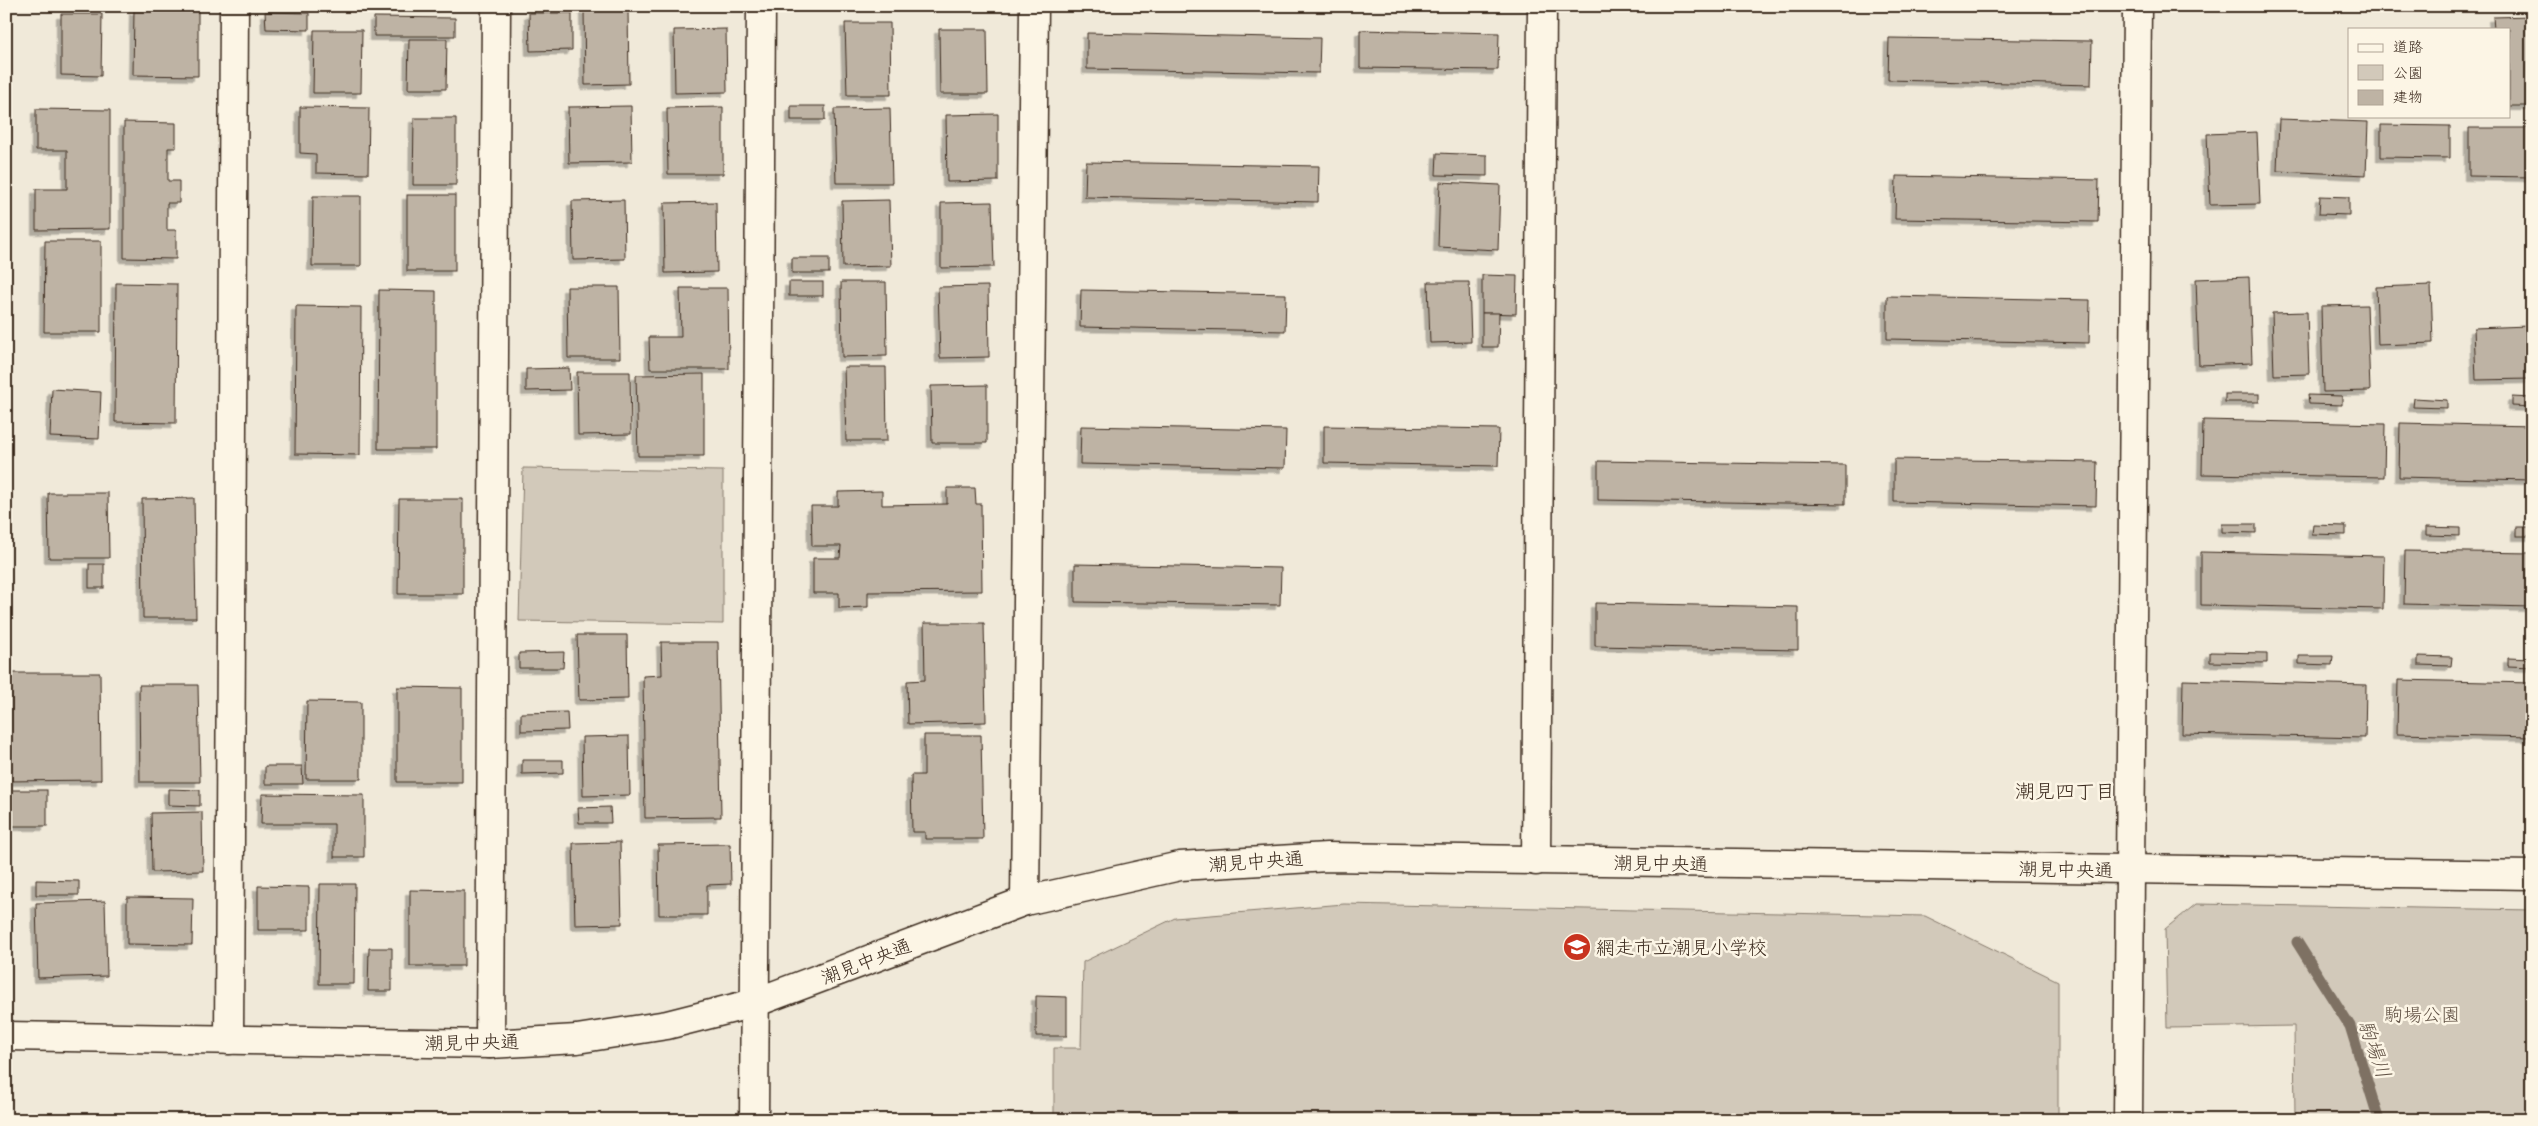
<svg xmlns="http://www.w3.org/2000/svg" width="2538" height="1126" viewBox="0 0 2538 1126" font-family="Dekko,'Klee One',sans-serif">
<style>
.green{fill:#d2c9ba;stroke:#867a6c}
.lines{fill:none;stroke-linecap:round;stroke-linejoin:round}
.stream{stroke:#7e7163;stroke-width:11}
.building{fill:#beb3a4;stroke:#3b2a1e;filter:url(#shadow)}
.street-casing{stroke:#3b2a1e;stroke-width:31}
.secondary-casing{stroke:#3b2a1e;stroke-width:31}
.street{stroke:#fcf5e5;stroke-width:28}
.secondary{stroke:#fcf5e5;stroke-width:28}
.labels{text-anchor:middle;stroke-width:5;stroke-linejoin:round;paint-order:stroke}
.street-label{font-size:19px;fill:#3b2a1e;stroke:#fcf5e5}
.poi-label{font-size:19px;fill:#3b2a1e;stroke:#fcf5e5;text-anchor:start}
.park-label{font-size:19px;fill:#615245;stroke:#fcf5e5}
.neighbourhood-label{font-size:20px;fill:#3b2a1e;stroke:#fcf5e5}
.water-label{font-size:20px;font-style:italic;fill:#625346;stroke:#fcf5e5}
</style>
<defs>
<filter id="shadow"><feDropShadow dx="-4.5" dy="4.5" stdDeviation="0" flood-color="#0004"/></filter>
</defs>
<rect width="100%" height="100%" fill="#f0e9d9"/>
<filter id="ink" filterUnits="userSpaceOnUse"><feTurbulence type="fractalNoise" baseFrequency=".02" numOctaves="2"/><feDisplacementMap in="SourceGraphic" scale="10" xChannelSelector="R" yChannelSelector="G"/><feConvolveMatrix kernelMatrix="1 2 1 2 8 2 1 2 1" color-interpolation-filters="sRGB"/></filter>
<g filter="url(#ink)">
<g class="green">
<polygon points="523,468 723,471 723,624 519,621"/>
<polygon points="1344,904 1925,916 2058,981 2058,1120 1054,1120 1054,1048 1081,1048 1083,962 1175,918"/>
<polygon points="2196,904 2532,910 2532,1120 2295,1120 2294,1026 2167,1028 2165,929"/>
</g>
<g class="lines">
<polyline class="stream" points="2297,942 2350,1026 2379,1120"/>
</g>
<g class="building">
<polygon points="628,9 629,84 585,85 584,10"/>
<polygon points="134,10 198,10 198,76 133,75"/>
<polygon points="265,12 309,13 309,30 266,29"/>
<polygon points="529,13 572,13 572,50 530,51"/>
<polygon points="61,14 102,14 101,76 61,75"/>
<polygon points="2532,16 2532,106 2509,106 2509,29 2494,29 2493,17"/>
<polygon points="374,17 455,18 455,36 374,36"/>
<polygon points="845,23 890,23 891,95 847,95"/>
<polygon points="726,29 727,92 675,93 674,30"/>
<polygon points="939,29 987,29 988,94 940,94"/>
<polygon points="314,30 362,30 361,93 313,93"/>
<polygon points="1360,30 1499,33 1498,70 1360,68"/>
<polygon points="1087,33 1320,38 1319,73 1087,69"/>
<polygon points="1889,38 2092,41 2091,85 1888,80"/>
<polygon points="409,39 447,39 446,89 408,89"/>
<polygon points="631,106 632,162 569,163 568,107"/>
<rect x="791" y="106" width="34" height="14"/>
<polygon points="300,107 369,108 368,174 316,173 316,154 300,153"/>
<polygon points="723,107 723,174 668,174 667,108"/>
<polygon points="890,108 892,183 836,183 834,109"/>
<polygon points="36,109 110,110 110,229 36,230 36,189 67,189 67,150 36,150"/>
<polygon points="998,114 998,181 947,182 946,115"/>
<polygon points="414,118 456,118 456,185 413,185"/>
<polygon points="2279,119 2368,122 2366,175 2277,171"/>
<polygon points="124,122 176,123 176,148 168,148 168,181 179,181 179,203 167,203 167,230 176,230 176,259 124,258"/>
<polygon points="2381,125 2450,126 2450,158 2381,157"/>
<polygon points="2469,128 2532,128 2532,177 2469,176"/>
<polygon points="2257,132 2260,204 2210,205 2207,134"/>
<polygon points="1437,153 1487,155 1487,176 1436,175"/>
<polygon points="1086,162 1319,166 1318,202 1085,197"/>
<polygon points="1896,176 2099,180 2098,222 1895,219"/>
<polygon points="1440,182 1500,185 1498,250 1438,247"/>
<rect x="407" y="195" width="48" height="76"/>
<polygon points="313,196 361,196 361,266 312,266"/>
<polygon points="2320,196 2349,197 2349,215 2319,214"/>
<polygon points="624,200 625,259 573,260 572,201"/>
<polygon points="889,200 891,266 843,267 842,201"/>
<polygon points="716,202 717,272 665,273 664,203"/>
<polygon points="992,202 994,267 941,268 941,203"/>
<polygon points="45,241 101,241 101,332 44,332"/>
<rect x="792" y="258" width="37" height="15"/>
<polygon points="1482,275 1517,276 1516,314 1482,313"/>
<polygon points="2249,277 2252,363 2199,365 2196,279"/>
<rect x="789" y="282" width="34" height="14"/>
<polygon points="841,282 886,282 887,356 842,357"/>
<polygon points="1428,282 1469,282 1471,342 1430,343"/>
<polygon points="116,283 177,284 176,423 115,422"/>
<polygon points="2431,285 2433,343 2378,345 2376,287"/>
<polygon points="988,286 989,357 940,358 938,287"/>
<polygon points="567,287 619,287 620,358 568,358"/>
<polygon points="680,288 728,288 729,369 650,369 649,337 681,337"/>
<polygon points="379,290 436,291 436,449 378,449"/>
<polygon points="1081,290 1286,294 1285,331 1080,327"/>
<polygon points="1887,296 2090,300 2089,343 1887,339"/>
<polygon points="2367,305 2370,391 2323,392 2321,306"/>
<polygon points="296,306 361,307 360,455 295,454"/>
<polygon points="2307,312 2309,374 2274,375 2272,313"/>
<polygon points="1482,313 1499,313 1498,347 1482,347"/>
<polygon points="2528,326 2530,379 2476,380 2474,328"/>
<polygon points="844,367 886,367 887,441 846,441"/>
<polygon points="569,368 570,390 526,391 526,369"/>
<polygon points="577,372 630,372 631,434 578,435"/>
<polygon points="704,374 704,456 638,456 636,375"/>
<polygon points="987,385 987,443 932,443 931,386"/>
<polygon points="52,389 101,392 99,439 50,437"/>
<rect x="2225" y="394" width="34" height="8"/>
<polygon points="2308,395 2342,396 2342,405 2309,404"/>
<polygon points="2512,397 2532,398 2532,407 2512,406"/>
<polygon points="2414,398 2447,400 2447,408 2413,407"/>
<polygon points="2203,420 2385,424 2384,477 2202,474"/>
<polygon points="2400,423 2532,426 2532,480 2399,477"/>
<polygon points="1081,426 1286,430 1285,468 1080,464"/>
<polygon points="1324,426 1499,429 1498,466 1324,463"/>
<polygon points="1894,459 2097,462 2096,506 1894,502"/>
<polygon points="1598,461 1845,465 1845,504 1598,500"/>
<polygon points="947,488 975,488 976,504 981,504 982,591 868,592 868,607 839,608 839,593 813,593 813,558 840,558 841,546 812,546 811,506 838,506 838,492 882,491 882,505 947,504"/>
<polygon points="48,493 108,493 109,558 49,558"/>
<polygon points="194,498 196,618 143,618 142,499"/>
<polygon points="399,499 463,499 463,594 398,594"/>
<polygon points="2222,524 2256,524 2256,533 2222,532"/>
<polygon points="2313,525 2346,526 2346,535 2312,534"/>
<polygon points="2426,527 2460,528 2460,536 2426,535"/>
<rect x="2516" y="527" width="16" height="9"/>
<polygon points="2405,551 2532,553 2532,607 2404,604"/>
<polygon points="2201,552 2384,556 2383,609 2201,605"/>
<rect x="89" y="564" width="15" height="24"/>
<polygon points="1075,564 1281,568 1280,605 1075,602"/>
<polygon points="1595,603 1798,607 1798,650 1595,646"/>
<polygon points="924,623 984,623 986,722 908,724 907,681 925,680"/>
<polygon points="577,635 627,635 628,699 579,700"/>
<polygon points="661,642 718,642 721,817 645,818 643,676 662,675"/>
<polygon points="564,652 563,668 519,668 519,653"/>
<polygon points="2210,652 2267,653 2267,663 2210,662"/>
<polygon points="2299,656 2333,656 2332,665 2299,664"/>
<polygon points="2418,656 2452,657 2451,666 2418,665"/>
<polygon points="2508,658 2532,659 2532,667 2508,666"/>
<polygon points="6,673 100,673 101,780 6,781"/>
<polygon points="2183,680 2366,685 2365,738 2182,734"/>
<polygon points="2398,680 2532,683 2532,737 2397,734"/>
<polygon points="139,685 198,685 200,782 140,782"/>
<polygon points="397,687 462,688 462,782 397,782"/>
<polygon points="307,701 361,702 361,779 306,779"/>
<polygon points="567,712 568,730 521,731 521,713"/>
<polygon points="924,735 981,735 983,839 925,839 925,832 912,832 911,775 924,775"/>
<polygon points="629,736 630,795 583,796 582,737"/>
<polygon points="522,760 563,760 563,773 522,774"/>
<polygon points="265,766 302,766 303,784 265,784"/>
<polygon points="168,789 200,790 200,806 168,805"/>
<rect x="6" y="790" width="41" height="36"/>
<polygon points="262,794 364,795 364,857 334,857 334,824 261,824"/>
<polygon points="610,807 611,823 579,823 578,808"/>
<polygon points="202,812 203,871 152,872 151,813"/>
<polygon points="620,842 622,924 575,925 573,843"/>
<polygon points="730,844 731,884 707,885 707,915 659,915 658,845"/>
<polygon points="36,880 79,881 79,895 36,895"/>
<polygon points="320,884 355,884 354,984 319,984"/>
<polygon points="258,886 309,887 309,930 258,930"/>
<polygon points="410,890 464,891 464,966 410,966"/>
<polygon points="127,897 193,898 192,945 127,944"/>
<polygon points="105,901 107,976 38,978 36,903"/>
<polygon points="369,948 392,948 392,991 368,991"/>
<polygon points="1036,996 1067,997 1067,1036 1036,1036"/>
</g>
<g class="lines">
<defs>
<g id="street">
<polyline points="1536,861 1542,6"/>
<polyline points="1025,901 1034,6"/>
<polyline points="229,1040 234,6"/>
<polyline points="490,1044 496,6"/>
<polyline points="754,1120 761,6"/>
<polyline points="2128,1120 2137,6"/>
</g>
<polyline id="secondary" points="6,1036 490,1044 577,1039 667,1025 754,1003 1025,901 1180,866 1327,857 2532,875"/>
</defs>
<use href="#street" class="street-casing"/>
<use href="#secondary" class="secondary-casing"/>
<use href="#street" class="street"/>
<use href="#secondary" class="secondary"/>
</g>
</g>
<defs>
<symbol id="school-disc" viewBox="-11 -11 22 22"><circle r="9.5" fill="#c8321e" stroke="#fcf5e5"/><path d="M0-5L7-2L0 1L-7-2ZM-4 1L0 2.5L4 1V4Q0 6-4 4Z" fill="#fff"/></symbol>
</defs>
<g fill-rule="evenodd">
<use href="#school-disc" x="1561" y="931" width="32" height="32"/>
</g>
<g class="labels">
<g class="street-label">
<text transform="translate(1256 861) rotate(-4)" y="7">潮見中央通</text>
<text transform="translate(1661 863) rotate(1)" y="7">潮見中央通</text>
<text transform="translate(2066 869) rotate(1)" y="7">潮見中央通</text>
<text transform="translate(866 961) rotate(-21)" y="7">潮見中央通</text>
<text transform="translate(472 1042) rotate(-1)" y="7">潮見中央通</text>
</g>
<g class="poi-label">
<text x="1596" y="954">網走市立潮見小学校</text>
</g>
<g class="park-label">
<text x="2422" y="1021">駒場公園</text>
</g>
<g class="neighbourhood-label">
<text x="2065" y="798">潮見四丁目</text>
</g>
<g class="water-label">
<text transform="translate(2375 1049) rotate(71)" y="7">駒場川</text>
</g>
</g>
<rect width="2538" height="1126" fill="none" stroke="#fcf5e5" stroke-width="25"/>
<rect x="12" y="12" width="2513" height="1101" fill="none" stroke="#3b2a1e" stroke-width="2" filter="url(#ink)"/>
<rect x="2348" y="28" width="162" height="90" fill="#fcf5e5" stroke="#afa495"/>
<rect x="2358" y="44" width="25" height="8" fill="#fcf5e5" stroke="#afa495"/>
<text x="2393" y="52" font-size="15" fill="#3b2a1e">道路</text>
<rect x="2358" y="65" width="25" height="15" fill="#d2c9ba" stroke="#afa495"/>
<text x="2393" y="78" font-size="15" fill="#3b2a1e">公園</text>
<rect x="2358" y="90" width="25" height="15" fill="#beb3a4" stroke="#afa495"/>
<text x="2393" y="102" font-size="15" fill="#3b2a1e">建物</text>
</svg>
